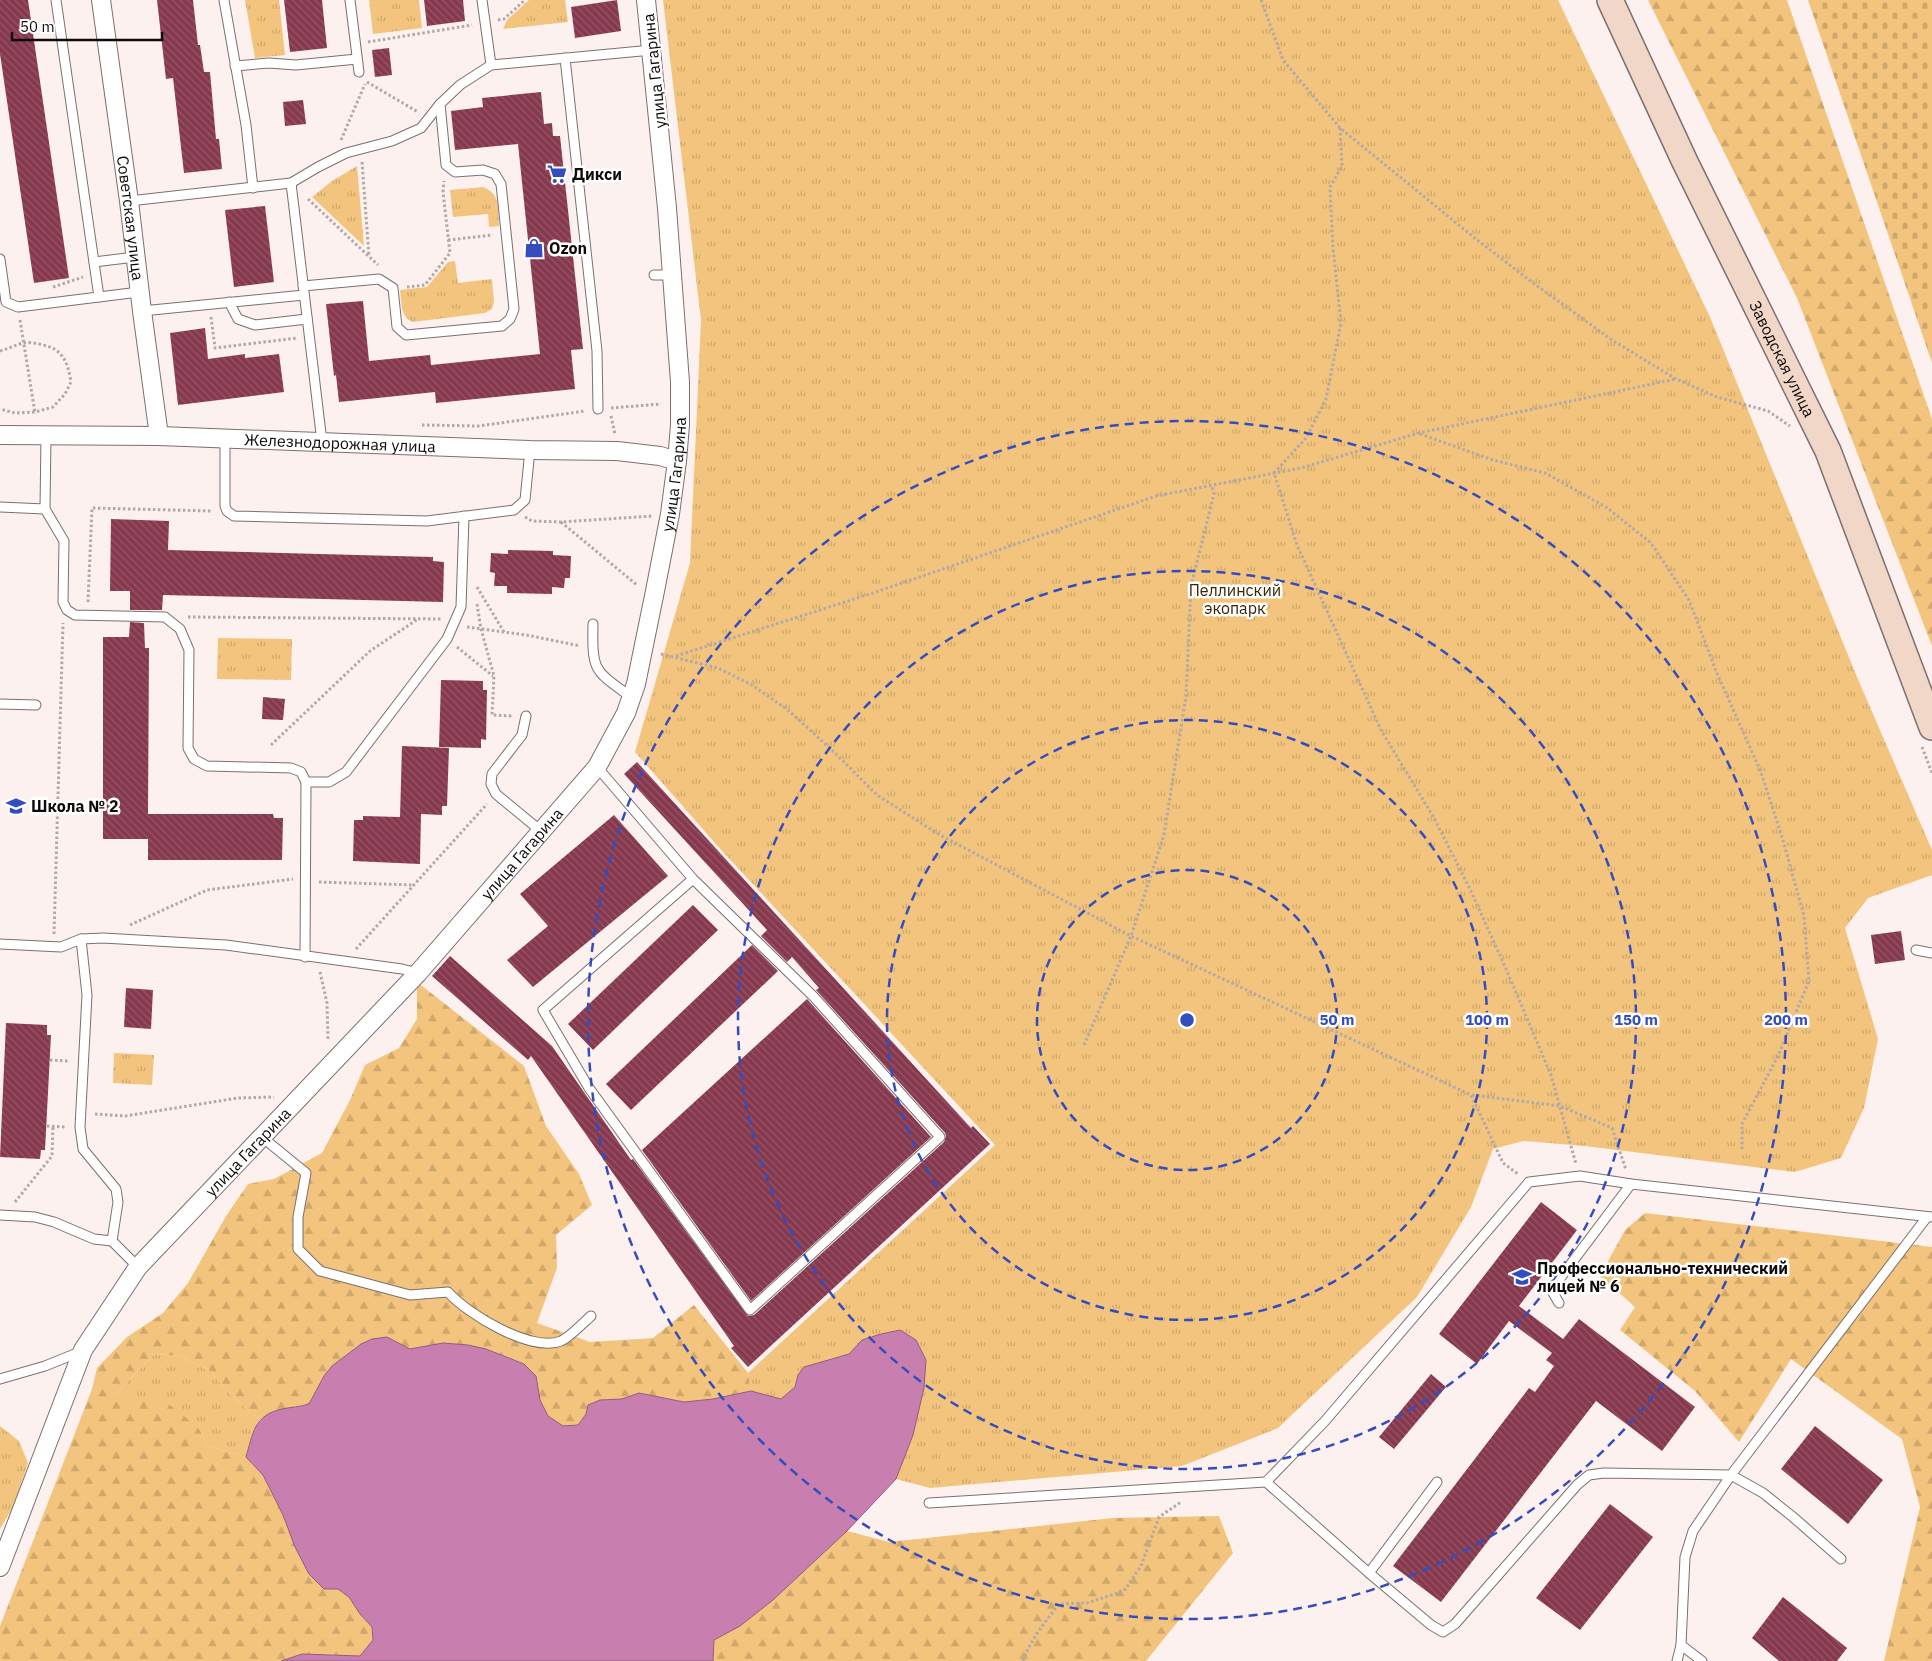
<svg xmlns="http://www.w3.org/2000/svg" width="1932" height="1661" viewBox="0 0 1932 1661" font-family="'IBM Plex Sans',sans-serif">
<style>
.grass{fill:url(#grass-tufts)}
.forest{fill:url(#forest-firs)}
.cemetery{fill:url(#cemetery-stones)}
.water{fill:#c87faf;stroke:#905c7e}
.building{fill:url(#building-back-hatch)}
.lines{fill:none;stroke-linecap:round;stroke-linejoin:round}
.lane-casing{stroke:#7c6f6d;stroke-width:11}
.street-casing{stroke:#7c6f6d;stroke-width:20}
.secondary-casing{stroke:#7c6f6d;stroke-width:28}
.path{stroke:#b2a8a7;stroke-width:3;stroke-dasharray:2.5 2.5;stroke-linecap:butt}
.lane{stroke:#fff;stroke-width:9}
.street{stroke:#fff;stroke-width:18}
.secondary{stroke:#f0d7c7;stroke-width:25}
.ring{fill:none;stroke:#344dbe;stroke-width:2.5;stroke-dasharray:9 6}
.labels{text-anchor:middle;stroke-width:5;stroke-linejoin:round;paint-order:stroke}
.street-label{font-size:16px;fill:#0f0a0a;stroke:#fff}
.poi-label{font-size:16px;font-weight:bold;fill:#0f0a0a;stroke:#fff;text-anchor:start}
.park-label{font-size:16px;fill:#382503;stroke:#fff}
.centre{fill:#344dbe;stroke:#fff;stroke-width:2.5}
.ring-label{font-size:15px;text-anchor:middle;font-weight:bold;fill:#344dbe;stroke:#fff;stroke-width:5;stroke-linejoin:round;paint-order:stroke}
</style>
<defs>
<pattern id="grass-tufts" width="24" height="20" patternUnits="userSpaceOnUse" patternTransform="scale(1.25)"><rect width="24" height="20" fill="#f3c47d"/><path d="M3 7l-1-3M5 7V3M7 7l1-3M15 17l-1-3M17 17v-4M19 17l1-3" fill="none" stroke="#cfa76b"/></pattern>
<pattern id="forest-firs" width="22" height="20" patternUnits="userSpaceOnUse" patternTransform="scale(1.25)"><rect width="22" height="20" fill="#f3c47d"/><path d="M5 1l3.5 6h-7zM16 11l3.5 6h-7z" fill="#cfa76b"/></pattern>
<pattern id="cemetery-stones" width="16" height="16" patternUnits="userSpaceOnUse" patternTransform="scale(1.25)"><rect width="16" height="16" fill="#f3c47d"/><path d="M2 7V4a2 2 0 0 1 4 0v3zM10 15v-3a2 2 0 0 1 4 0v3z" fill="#cfa76b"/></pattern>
<pattern id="building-back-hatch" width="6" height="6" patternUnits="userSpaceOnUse" patternTransform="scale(1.25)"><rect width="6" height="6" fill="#87384e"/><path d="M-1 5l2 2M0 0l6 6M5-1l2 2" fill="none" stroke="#935868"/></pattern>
</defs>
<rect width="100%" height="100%" fill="#fdf1ef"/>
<g class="grass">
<polygon points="245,0 279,0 285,55 255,58"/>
<polygon points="369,0 419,0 422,28 373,34"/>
<polygon points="529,0 565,0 568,22 503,29 507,20"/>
<polygon points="663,0 1558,0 1710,317 1857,677 1932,850 1932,875 1868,898 1845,928 1878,1039 1864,1108 1841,1158 1795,1172 1585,1146 1523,1141 1493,1149 1471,1207 1417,1297 1278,1428 1182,1466 930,1488 896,1479 913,1435 926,1360 916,1340 900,1330 862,1340 849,1354 827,1360 798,1375 795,1387 781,1399 751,1391 748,1373 995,1145 723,852 635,752 690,563 701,320"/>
<polygon points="357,166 364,246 312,197 332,181"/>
<path d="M483,187c18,7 15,22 16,39l-10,1 -1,-13 -35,3 -3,-27z"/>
<path d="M455,261l3,22 34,-4 2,23 -2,7 -7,4 -72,9c-13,-5 -11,-19 -13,-32l27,-3 21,-25z"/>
<polygon points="218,638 292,639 291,680 217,679"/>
<polygon points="114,1053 154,1055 152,1085 113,1083"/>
<polygon points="154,1354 179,1356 210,1371 229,1393 259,1420 252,1434 246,1457 208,1446 198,1427 116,1394"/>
<polygon points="0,1426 19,1441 28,1463 13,1507 0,1529"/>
</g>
<g class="forest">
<polygon points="1648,0 1787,0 1932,419 1932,646 1797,298"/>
<polygon points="417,982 524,1066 546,1126 579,1174 592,1205 556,1235 557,1268 537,1323 590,1342 653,1338 694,1305 748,1373 751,1391 713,1399 684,1402 639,1393 622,1399 600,1400 588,1405 586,1414 578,1425 563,1426 548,1416 540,1400 536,1376 524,1364 486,1349 443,1343 410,1349 387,1337 372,1339 361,1344 332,1366 324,1376 309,1404 274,1411 259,1420 229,1393 210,1371 179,1356 154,1354 116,1394 167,1403 198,1427 208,1446 246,1457 263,1475 283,1515 295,1547 302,1560 349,1597 360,1614 372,1627 373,1640 360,1656 302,1654 281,1661 0,1661 0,1626 92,1389 97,1368 127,1337 163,1313 188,1283 226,1216 248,1184 274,1179 322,1153 350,1100 365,1065 399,1048 417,1019"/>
<polygon points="1645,1213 1932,1247 1932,1661 1884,1661 1920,1507 1902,1439 1791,1359 1739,1442 1695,1391 1620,1330 1635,1307 1600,1276 1625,1230"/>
<path d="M1219,1516l14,37 -87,108h-433l1,-21c51,-28 91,-70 133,-109l42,11 224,-24z"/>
</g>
<polygon class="cemetery" points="1808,0 1932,0 1932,363"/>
<path class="water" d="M900,1330l16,10 10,20 -2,28 -11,47 -17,44 -49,52 -74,69 -33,26 -26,14 -1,21h-432l21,-7 58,2 13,-16 -1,-13 -12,-13 -11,-17 -11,-8h-14l-15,-15 -14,-27 -12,-32 -20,-40 -17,-18c7,-24 8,-42 36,-48 9,-2 18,-2 27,-5l15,-28 8,-10 29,-22 11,-5 15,-2 23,12 33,-6 25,2 18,4 38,15 12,12 4,24 8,16 15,10 15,-1 8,-11 2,-9 12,-5 22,-1 17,-6 45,9 29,-3 38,-8 30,8 14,-12 3,-12 6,-8 45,-13 13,-14 19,-6z"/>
<g class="building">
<polygon points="0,0 28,0 69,278 34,283 0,54"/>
<polygon points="157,0 193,0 198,45 200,45 204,72 210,72 216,139 219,139 222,169 184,173 173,78 166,79"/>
<polygon points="284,0 322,0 327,48 290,52"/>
<polygon points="424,0 463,0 465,21 427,26"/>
<polygon points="617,0 621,31 575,38 571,7"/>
<polygon points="389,48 392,75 375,77 372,50"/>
<polygon points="541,92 544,124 552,123 553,136 560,136 583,349 571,350 575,389 436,403 435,392 339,402 336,375 334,376 326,304 363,301 369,361 430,355 431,365 540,354 518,144 455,150 451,111 483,107 482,98"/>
<polygon points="303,100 306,124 285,126 283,102"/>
<polygon points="265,206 274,282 234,287 225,210"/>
<polygon points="205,328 208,359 245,354 245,358 279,354 284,392 178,405 170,333"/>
<polygon points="111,519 169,521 168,550 433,557 433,561 444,562 443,602 163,595 162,610 130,610 130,591 110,591"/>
<polygon points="508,550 553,551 553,555 571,556 570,578 565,578 564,588 552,587 552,594 507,593 507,586 494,586 495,573 490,572 491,553 508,554"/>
<polygon points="130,622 144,623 145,648 149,648 148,814 273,814 274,818 283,818 282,860 148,860 148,839 103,839 103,637 129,637"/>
<polygon points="441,680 483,681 483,690 487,690 486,740 481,739 481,748 439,747"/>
<polygon points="263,697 285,699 283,720 262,719"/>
<polygon points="402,746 449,748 447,806 442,806 442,815 421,814 420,864 353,861 354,820 363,820 363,816 400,817"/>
<polygon points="637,762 971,1128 973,1126 990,1144 748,1367 731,1348 734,1346 531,1056 528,1060 432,976 450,956 552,1046 631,1160 633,1159 748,1316 754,1315 944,1142 946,1136 945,1133 816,990 819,988 792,957 787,962 761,936 767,930 624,774"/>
<polygon points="614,815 668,876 533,987 507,960 548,926 520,894"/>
<polygon points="693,905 718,930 593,1050 568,1024"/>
<polygon points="1901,931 1905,960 1875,964 1871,935"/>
<polygon points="752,945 778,971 631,1110 606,1084"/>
<polygon points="126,988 153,990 151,1029 124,1027"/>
<polygon points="807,999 931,1137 751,1301 642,1150"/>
<polygon points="6,1023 47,1025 47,1035 51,1035 45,1150 41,1150 40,1159 0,1157"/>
<polygon points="1541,1202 1577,1230 1519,1306 1563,1339 1579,1319 1695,1407 1662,1451 1596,1401 1441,1602 1393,1566 1529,1388 1535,1392 1554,1366 1546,1360 1552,1353 1509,1321 1477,1364 1439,1334"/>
<polygon points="1431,1374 1446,1387 1394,1449 1379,1437"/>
<polygon points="1815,1426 1883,1480 1848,1524 1781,1469"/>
<polygon points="1610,1504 1653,1537 1580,1630 1536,1598"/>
<polygon points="1783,1597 1847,1648 1837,1661 1779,1661 1752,1638"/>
</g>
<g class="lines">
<defs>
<g id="lane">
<polyline points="56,0 99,297"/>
<polyline points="224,0 246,125 253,188"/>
<polyline points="350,0 359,72"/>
<polyline points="482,0 491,65"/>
<polyline points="565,58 597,351 598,409"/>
<polyline points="235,66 269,63 296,65 357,59"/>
<polyline points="291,183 322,442"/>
<polyline points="129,201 291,183 318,167 346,153 392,141 421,128 440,104 460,85 491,65 652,50"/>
<polyline points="0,259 6,302 18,307 139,292"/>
<polyline points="94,262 135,257"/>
<polyline points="654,275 671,275"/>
<polyline points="303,286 379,279 393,288 397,327 406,335 502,326 510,319 514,309 501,184 495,174 483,170 455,172 446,165 440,104"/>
<polyline points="229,302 238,319 255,325 307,319"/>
<polyline points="142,311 304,295"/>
<polyline points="46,435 45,509 64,541 63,602 67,610 75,615 165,617 180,629 189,650 188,748 194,759 207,766 291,768 301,772 306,782 329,782 346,772 447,639 461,607 464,516"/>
<polyline points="225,438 225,506 227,511 234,516 427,521 514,510 525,500 530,450"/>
<polyline points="0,507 45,509"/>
<path d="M593,624c-1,48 1,46 38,73"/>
<polyline points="0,704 36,705"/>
<polyline points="526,716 522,735 492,774 491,784 496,794 542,832"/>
<polyline points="597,767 693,879 814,997 940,1137 750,1310 589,1088 543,1010 693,879"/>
<polyline points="81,939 87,995 80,1127 83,1149 116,1189 118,1202 112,1241 138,1267"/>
<polyline points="0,944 61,947 81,939 103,938 226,945 402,969 418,973"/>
<polyline points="1916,950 1932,953"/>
<polyline points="305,957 306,782"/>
<path d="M262,1137l44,36 -8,44v32l22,22 90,24 38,-3c19,22 84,61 113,49 9,-4 23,-19 30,-25"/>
<polyline points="0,1215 35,1217 54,1222 94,1239 112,1241"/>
<polyline points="1559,1303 1552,1291 1558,1281 1631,1184"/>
<polyline points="0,1379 45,1366 82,1351"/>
<polyline points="1266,1482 1369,1573 1431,1625 1443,1632 1455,1624 1577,1485 1589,1475 1604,1473 1731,1475 1763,1493 1793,1517 1841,1559"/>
<polyline points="929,1503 1266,1482 1325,1421 1529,1182 1580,1176 1631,1184 1932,1217"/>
<polyline points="1369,1573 1437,1482"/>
<polyline points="1681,1645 1702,1661"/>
<polyline points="1677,1661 1681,1645 1685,1557 1693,1531 1731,1475 1927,1217"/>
</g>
<g id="street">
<path id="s1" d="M101,0l28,201 13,110 17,125"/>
<path id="s2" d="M0,435l159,1 371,14 87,1 43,5 17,5"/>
<path id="s3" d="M0,1567l83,-217 55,-83 280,-294 179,-206 29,-54 10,-29 19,-93 15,-77 7,-53 3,-36v-43l-13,-174 -21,-208"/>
</g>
<g id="secondary">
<path id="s4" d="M1610,0l75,162 143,289 104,276"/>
</g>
</defs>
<use href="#lane" class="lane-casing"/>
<use href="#street" class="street-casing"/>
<use href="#secondary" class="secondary-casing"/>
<g class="path">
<polyline points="1261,0 1283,60 1340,128 1476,239 1529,280 1612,340 1676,379 1717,397 1768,411 1790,426"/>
<polyline points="498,20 504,19 525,0"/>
<polyline points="368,42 472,25"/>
<polyline points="367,82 418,112"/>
<polyline points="1340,128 1342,166 1330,187 1333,248 1341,323 1326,399 1306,438 1274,473 1297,545 1381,730 1434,818 1470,889 1506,969 1551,1075 1576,1164"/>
<polyline points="341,140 365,84"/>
<polyline points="362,162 369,256"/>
<polyline points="308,199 378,265"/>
<polyline points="448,240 493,235"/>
<polyline points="53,287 83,277"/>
<polyline points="407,287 425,285 450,253 443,192 444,181"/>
<polyline points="211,317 215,348 297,338"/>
<polyline points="20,320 35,413"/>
<path d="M0,351c8,-2 15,-6 23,-8 6,-1 13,0 20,2 20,4 25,18 28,37l-6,12 -12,13 -18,5 -20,1 -15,-4"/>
<polyline points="611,408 661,404"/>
<polyline points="611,416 615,434"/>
<polyline points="422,425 479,426 585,411"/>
<polyline points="1420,434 1493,460 1545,473 1606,507 1651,543 1689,600 1716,671 1761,772 1783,840 1804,916 1809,981 1778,1056 1742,1124 1742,1149"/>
<polyline points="525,517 532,521 561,522 653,516"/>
<polyline points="561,522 637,585"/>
<polyline points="477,587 504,632"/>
<polyline points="88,602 92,508 212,511"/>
<polyline points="477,604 481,629 494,676 492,715 513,716"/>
<polyline points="188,617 442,619"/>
<polyline points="467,627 526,635 580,646"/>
<polyline points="457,647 493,676"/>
<polyline points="661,654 718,668 752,685 788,710 835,753 877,795 940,835 1131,936 1471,1095 1503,1163 1518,1174"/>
<polyline points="676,656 870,594 1156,496 1301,468 1419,433 1676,379"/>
<polyline points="271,745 370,651 418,619"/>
<polyline points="1922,747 1932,773"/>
<polyline points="319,882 414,885"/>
<polyline points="130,925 207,890 293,879"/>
<polyline points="54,934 63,623"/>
<polyline points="356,949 487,804"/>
<polyline points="320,972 327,1003 328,1040"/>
<polyline points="1084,1045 1131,936 1164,835 1186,696 1191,586 1214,494 1212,485"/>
<polyline points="50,1060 69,1061"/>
<polyline points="1472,1095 1560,1106 1612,1128 1626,1170"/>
<polyline points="95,1114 125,1116 238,1098 274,1097"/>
<polyline points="47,1126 66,1127"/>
<polyline points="15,1202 52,1156 53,1126"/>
<path d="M1023,1661c8,-22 22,-39 36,-57l28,-1 37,-12 17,-25 18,-49 22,-15"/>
</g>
<use href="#lane" class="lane"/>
<use href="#street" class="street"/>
<use href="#secondary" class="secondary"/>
</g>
<g class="ring">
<circle cx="1187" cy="1020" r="150"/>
<circle cx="1187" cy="1020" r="300"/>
<circle cx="1187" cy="1020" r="449"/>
<circle cx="1187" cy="1020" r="599"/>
</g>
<defs>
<symbol id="supermarket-bare" viewBox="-9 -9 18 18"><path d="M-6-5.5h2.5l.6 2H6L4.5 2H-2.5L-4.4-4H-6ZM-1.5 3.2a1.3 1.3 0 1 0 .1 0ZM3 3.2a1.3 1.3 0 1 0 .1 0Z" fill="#344dbe" stroke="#fff" stroke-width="2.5" paint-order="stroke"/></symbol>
<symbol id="shop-bare" viewBox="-9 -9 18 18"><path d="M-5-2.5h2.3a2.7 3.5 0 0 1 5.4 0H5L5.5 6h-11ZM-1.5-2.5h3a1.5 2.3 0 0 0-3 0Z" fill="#344dbe" stroke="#fff" stroke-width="2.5" paint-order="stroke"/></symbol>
<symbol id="school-bare" viewBox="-9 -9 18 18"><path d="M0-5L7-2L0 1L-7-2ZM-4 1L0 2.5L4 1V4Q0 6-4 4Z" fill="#344dbe" stroke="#fff" stroke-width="2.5" paint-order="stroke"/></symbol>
<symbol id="university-bare" viewBox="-9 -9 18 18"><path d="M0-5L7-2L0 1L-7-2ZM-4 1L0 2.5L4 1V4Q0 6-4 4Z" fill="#344dbe" stroke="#fff" stroke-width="2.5" paint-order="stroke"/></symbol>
</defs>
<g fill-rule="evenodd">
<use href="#supermarket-bare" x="543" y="160" width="28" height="28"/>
<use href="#shop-bare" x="520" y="234" width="28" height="28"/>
<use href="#school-bare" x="2" y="792" width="28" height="28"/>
<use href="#university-bare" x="1508" y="1263" width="28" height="28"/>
</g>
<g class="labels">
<g class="street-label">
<text transform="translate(654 71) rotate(-96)" y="6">улица Гагарина</text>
<text dy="6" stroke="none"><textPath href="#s1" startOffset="220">Советская улица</textPath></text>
<text dy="6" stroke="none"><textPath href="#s4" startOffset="398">Заводская улица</textPath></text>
<text dy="6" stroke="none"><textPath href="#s2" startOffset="340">Железнодорожная улица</textPath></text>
<text dy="6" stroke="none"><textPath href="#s3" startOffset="1316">улица Гагарина</textPath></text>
<text dy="6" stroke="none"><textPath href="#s3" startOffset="896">улица Гагарина</textPath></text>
<text dy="6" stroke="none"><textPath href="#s3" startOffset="491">улица Гагарина</textPath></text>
</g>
<g class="poi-label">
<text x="572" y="180">Дикси</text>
<text x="549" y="254">Ozon</text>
<text x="31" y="812">Школа № 2</text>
<text x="1537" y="1274">Профессионально-технический<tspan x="1537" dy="18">лицей № 6</tspan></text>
</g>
<g class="park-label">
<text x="1235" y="596">Пеллинский<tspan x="1235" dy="18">экопарк</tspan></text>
</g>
</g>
<circle cx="1187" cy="1020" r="8" class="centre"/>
<g class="ring-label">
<text x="1337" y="1025">50 m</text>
<text x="1487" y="1025">100 m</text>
<text x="1636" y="1025">150 m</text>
<text x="1786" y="1025">200 m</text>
</g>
<path d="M12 32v8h150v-8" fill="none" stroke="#0f0a0a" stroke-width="2.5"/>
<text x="20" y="32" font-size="15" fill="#0f0a0a" stroke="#ffffff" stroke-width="4" paint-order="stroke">50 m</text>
</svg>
